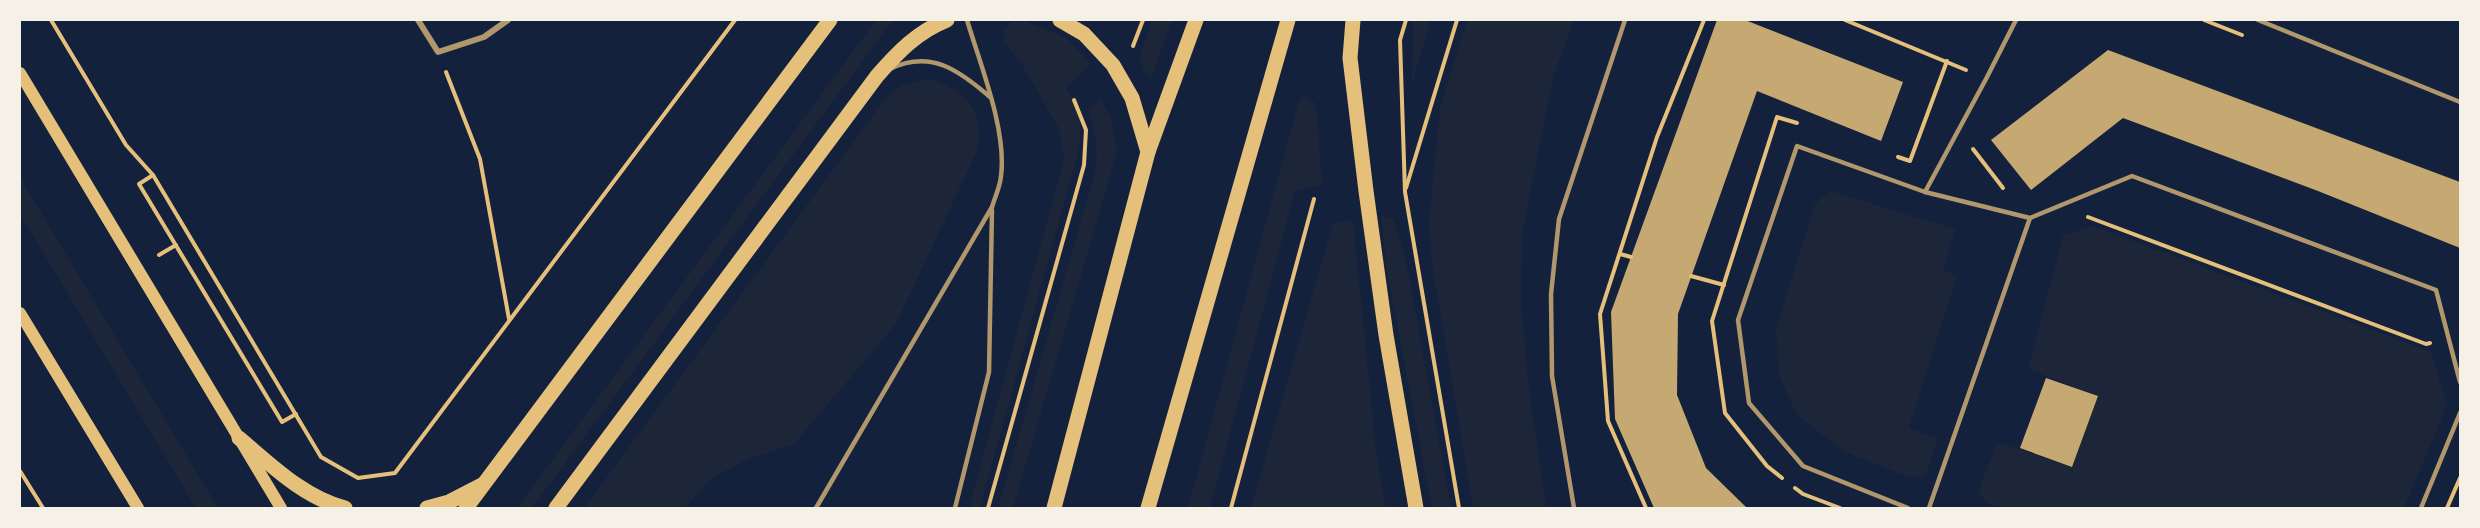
<svg xmlns="http://www.w3.org/2000/svg" width="2480" height="528" viewBox="0 0 2480 528" font-family="'Work Sans',sans-serif">
<style>
.green{fill:#1d2539}
.building{fill:#c6a872}
.lines{fill:none;stroke-linecap:round;stroke-linejoin:round}
.path{stroke:#e5c07b;stroke-width:4}
.service{stroke:#b1986c;stroke-width:4.5}
.minor{stroke:#b1986c;stroke-width:6}
.secondary{stroke:#e5c07b;stroke-width:12}
.primary{stroke:#e5c07b;stroke-width:15}
</style>
<rect width="100%" height="100%" fill="#14213d"/>
<g class="green">
<polygon points="876,20 893,20 532,508 517,508"/>
<polygon points="1153,20 1172,20 1152,76 1146,75 1139,58"/>
<polygon points="1413,20 1431,20 1412,82"/>
<polygon points="1467,20 1574,20 1553,77 1522,234 1521,305 1529,390 1546,508 1473,508 1432,265 1429,222 1440,108"/>
<path d="M1025,21l43,18 23,25 -25,24c13,20 16,37 13,60l-99,360h-11l95,-348 -5,-31 -39,-68 -17,-19 2,-13 8,-7z"/>
<path d="M928,79c39,11 57,31 49,72l-81,173 -103,121 -43,13 -38,20 -27,30h-101l301,-409 15,-13z"/>
<polygon points="1304,96 1314,102 1317,112 1322,185 1295,191 1210,508 1188,508 1299,101"/>
<path d="M1100,99l11,19 6,34 -104,356h-15l97,-336c4,-23 0,-40 -7,-61z"/>
<polygon points="20,177 45,219 218,508 196,508 20,214"/>
<polygon points="1830,191 1955,229 1943,270 1957,275 1909,428 1938,438 1926,475 1911,478 1845,452 1797,415 1779,375 1776,329 1815,204"/>
<polygon points="1381,215 1393,219 1406,260 1451,508 1432,508 1386,266"/>
<polygon points="1353,220 1376,449 1386,508 1251,508 1333,223"/>
<polygon points="2093,226 2431,352 2447,405 2404,508 2002,508 1985,502 1978,491 1998,442 2072,467 2098,396 2028,369 2063,236"/>
</g>
<g class="building">
<polygon points="1717,20 1745,20 1903,82 1881,141 1757,91 1678,314 1677,395 1706,468 1747,508 1654,508 1615,419 1611,312"/>
<polygon points="2108,50 2460,182 2460,248 2318,191 2123,118 2031,190 1991,140"/>
<polygon points="2046,378 2098,396 2072,467 2020,448"/>
</g>
<g class="lines">
<g class="path">
<polyline points="51,20 126,145 153,175 321,457 358,478 395,473 735,20"/>
<polyline points="1406,20 1400,40 1405,192 1459,508"/>
<polyline points="1845,20 1966,70"/>
<polyline points="2204,20 2242,35"/>
<polyline points="1133,46 1143,20"/>
<polyline points="446,72 480,159 509,319"/>
<polyline points="1973,149 2003,188"/>
<polyline points="1898,157 1910,161 1947,61"/>
<polyline points="153,175 139,184 282,422 296,414"/>
<polyline points="1406,188 1457,20"/>
<polyline points="2088,217 2426,344 2430,343"/>
<polyline points="1620,254 1631,257"/>
<polyline points="159,255 176,245"/>
<polyline points="1691,276 1724,285"/>
<polyline points="20,471 43,508"/>
<polyline points="1782,478 1767,466 1725,413 1712,321 1777,117 1797,123"/>
<polyline points="1795,488 1803,494 1840,508"/>
<polyline points="988,508 1084,165 1086,130 1074,100"/>
<polyline points="1231,508 1314,199"/>
<polyline points="1646,508 1608,421 1600,314 1657,137 1704,20"/>
<polyline points="2447,508 2460,478"/>
</g>
<g class="service">
<polyline points="2258,20 2460,102"/>
<path d="M890,69c41,-20 70,2 100,28"/>
<polyline points="1925,192 1986,79 2016,20"/>
<path d="M816,508l176,-301c3,-10 8,-20 9,-31 6,-46 -21,-112 -34,-156"/>
<polyline points="955,508 989,372 992,210"/>
<polyline points="1574,508 1552,376 1551,294 1559,219 1625,20"/>
<polyline points="1908,508 1803,466 1749,403 1738,320 1797,146 1925,192 2030,218 2132,176 2436,290 2460,382"/>
<polyline points="1929,508 2030,218"/>
<polyline points="2421,508 2460,413"/>
</g>
<polyline class="minor" points="418,20 438,52 484,37 508,20"/>
<g class="secondary">
<polyline points="20,73 281,508"/>
<polyline points="20,313 138,508"/>
</g>
<g class="primary">
<polyline points="1060,20 1084,34 1113,65 1132,98 1148,152"/>
<polyline points="1353,20 1350,58 1366,191 1386,335 1416,508"/>
<path d="M239,438c31,26 65,60 106,70"/>
<polyline points="427,508 449,502 482,485"/>
<polyline points="466,508 830,20"/>
<path d="M556,508l321,-432c21,-24 40,-44 70,-56"/>
<polyline points="1054,508 1148,152 1196,20"/>
<polyline points="1148,508 1288,20"/>
</g>
</g>
<rect width="2480" height="528" fill="none" stroke="#f6f1e7" stroke-width="42"/>
</svg>
